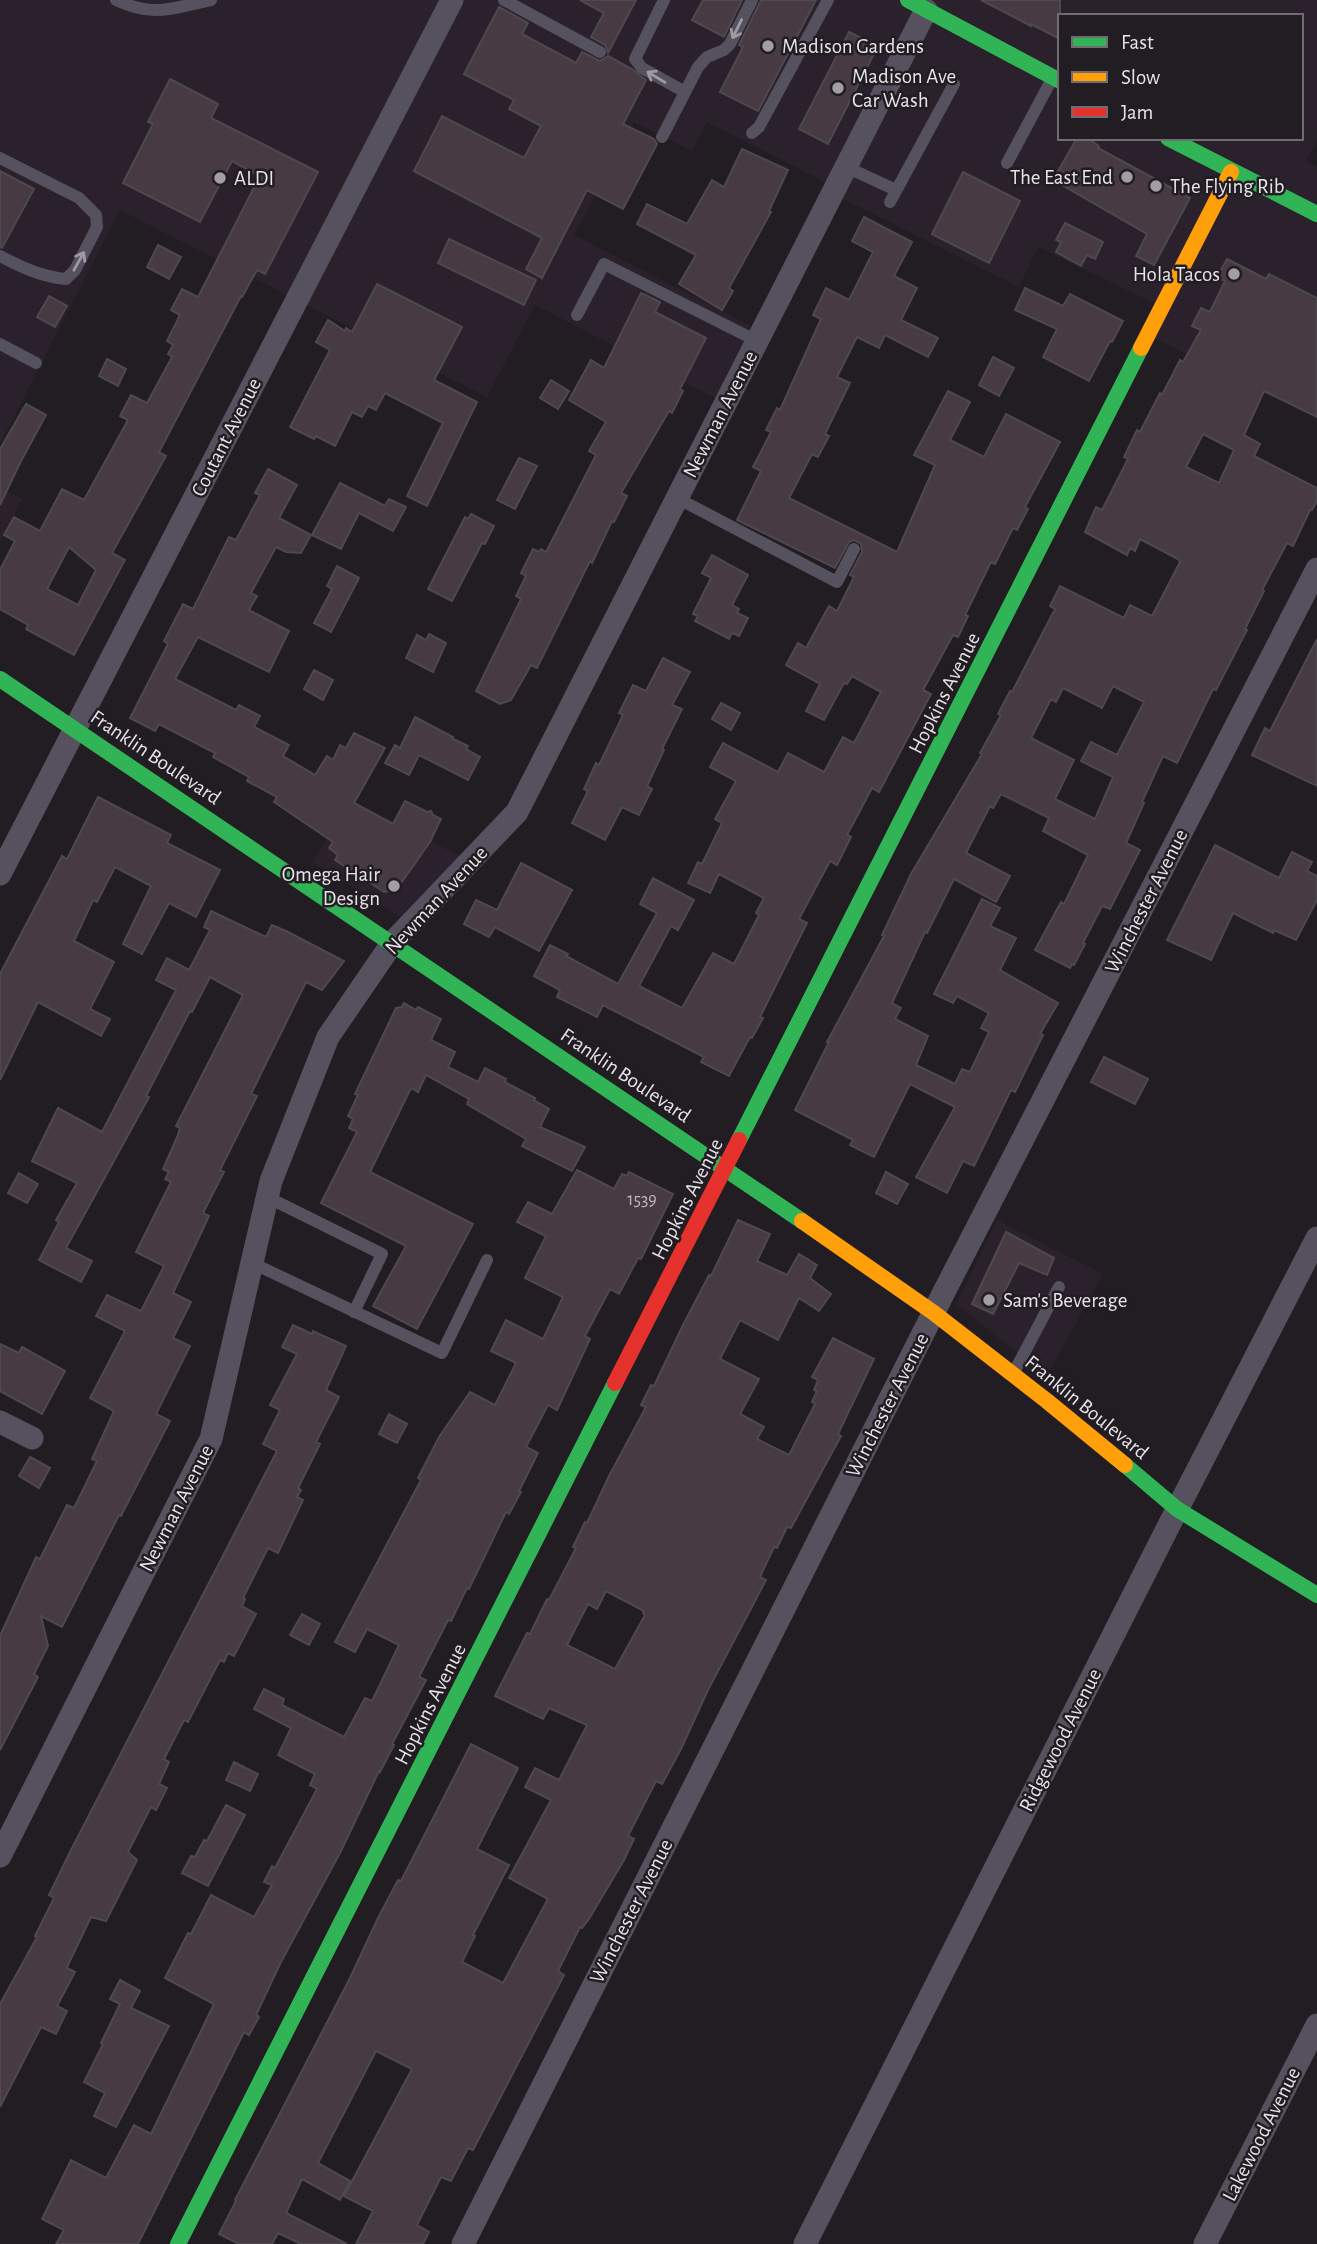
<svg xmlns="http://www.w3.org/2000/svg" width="1317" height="2244" viewBox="0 0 1317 2244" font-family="'Alegreya Sans',sans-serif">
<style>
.built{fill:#2b212c;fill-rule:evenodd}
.building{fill:#473a43;stroke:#4d494d;stroke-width:2;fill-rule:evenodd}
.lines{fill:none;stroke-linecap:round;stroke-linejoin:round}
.lane{stroke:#56515e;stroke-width:12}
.street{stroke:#56515e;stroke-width:23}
.fast{stroke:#30b455;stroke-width:16}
.slow{stroke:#ff9f0a;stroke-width:16}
.jam{stroke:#e5322d;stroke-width:16}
.oneway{stroke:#9e9aa3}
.poi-dot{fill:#a29ea3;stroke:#221c23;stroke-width:2.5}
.labels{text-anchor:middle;stroke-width:5;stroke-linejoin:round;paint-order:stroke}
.number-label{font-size:18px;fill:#bfb9bf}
.poi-label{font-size:21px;fill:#e7e3e8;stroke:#221c23;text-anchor:start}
.street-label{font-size:21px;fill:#e7e3e8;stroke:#221c23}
</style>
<rect width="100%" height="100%" fill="#211d22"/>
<g class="built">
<path d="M0,0h1317v140l-11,21 11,6v252l-173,-86 14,-28 -120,-58 -19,40 -181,-91 3,-6 -134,-68 -15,29 -58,-29 -60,113 183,94 -36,72 -186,-96 -48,92 -367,-187 -120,234zM1060,16h241v122h-241z"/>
<polygon points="0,488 22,499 0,542"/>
<polygon points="353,801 460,856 400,917 312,862"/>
<polygon points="997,1220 1103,1274 1047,1376 956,1304"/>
</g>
<g class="building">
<polygon points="580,0 636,0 608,53 605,45 591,37 604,13"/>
<polygon points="703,0 742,0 724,37 692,20"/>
<polygon points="761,0 816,0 758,111 720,92 743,47 739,45"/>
<polygon points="981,0 1060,0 1060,39 1031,24 1031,26"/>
<polygon points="499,7 528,23 522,34 576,63 582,52 600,61 608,56 632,69 646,80 623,124 654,139 657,144 623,209 587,190 542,278 526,269 542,238 414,171 442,116 524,158 541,126 509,109 514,100 464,74"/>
<polygon points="849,32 878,46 828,144 799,129"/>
<path d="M170,79l48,25 -7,14 107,54 -53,102 -8,-4 -15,27 -1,-1 -82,156 7,4 -54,97 13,7 -51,95 -48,-26 2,-4 -28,-16v-39l15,-29 -11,-6 10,-18 26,14 22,-42 22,11 44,-80 -8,-4 11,-21 16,8 25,-46 -4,-3 5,-9 -6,-4 13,-26 -9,-5 11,-21 16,8 62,-121 -28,-15 -32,61 -77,-39 30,-59 -5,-2zM69,547l27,23 -18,35 -31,-16z"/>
<polygon points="1077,138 1087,138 1099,146 1098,148 1190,198 1154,265 1136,256 1147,234 1053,180"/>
<polygon points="742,149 788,170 769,211 771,212 729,288 733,291 722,310 679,284 696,255 637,224 647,204 687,224 712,180 724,187"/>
<polygon points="0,171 34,189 2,248 0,247"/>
<polygon points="963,172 1020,201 989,263 932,234"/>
<polygon points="864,217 912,242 894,276 917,288 901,320 938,338 928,357 885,335 879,348 857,337 837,377 850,383 825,434 829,436 818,457 812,454 789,498 897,552 935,465 914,455 948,391 970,402 950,440 984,457 1006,414 1060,442 1025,507 1028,509 1017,530 1013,528 995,564 991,562 965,615 968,616 958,637 953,635 923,690 931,694 879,792 872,788 847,835 851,837 837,865 830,861 799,919 807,923 760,1017 763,1018 752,1038 750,1037 729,1076 701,1062 704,1057 603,1005 597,1017 557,997 560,990 534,976 550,945 568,954 566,956 618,984 657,913 640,904 653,878 694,900 678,930 671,926 639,986 682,1008 713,953 734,964 759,915 756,913 764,898 719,874 710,893 688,883 698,862 702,864 722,823 715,819 736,781 710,767 723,743 778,772 788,753 824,772 843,737 854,743 881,692 852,676 847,684 844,683 824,720 806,711 820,684 786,665 798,643 806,648 829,606 837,611 854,577 850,575 862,552 861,544 854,540 849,542 835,568 737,520 761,471 753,467 771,432 766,430 777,408 780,410 821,319 813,315 826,288 849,300 873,252 852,241"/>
<polygon points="1065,223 1103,242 1095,259 1087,255 1081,266 1056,252 1061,242 1056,240"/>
<polygon points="449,239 536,280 524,305 438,263"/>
<polygon points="158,245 181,257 169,279 147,267"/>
<path d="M1227,259l39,20 3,-5 48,24v119l-53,-26 -20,44 16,9 -6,12 63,32v13l-5,9h-2l-17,36 -6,-3 -25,47 2,1 -19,38 2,1 -31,60 -3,-1 -36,74 -14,-7 -21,46 2,1 -18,40 14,7 -30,59 -8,-3 -19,37 2,1 -11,21 -2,-1 -2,4 -35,-18 26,-48 3,2 24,-49 -45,-24 6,-13 -48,-24 -8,14 -3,-2 -24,47 44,23 -14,26 -42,-23 -27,54 -2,-1 -33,71 9,5 -6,11 33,17 -12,29 39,19 7,-15 8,3 19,-40 -8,-4 8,-15 -32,-17 -4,7 -19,-9 48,-95 18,9 -10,18 26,12 -16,32 58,33 -18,31 3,1 -28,57 -4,-2 -37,76 -11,-5 -16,32 -31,-16 39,-70 -45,-23 -36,73 -24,-12 3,-5 -58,-30 34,-68h-2l57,-106 -2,-1 29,-61 71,-120 -2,-1 21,-38 -3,-1 12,-23 2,1 43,-83 -5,-3 10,-20 64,32 6,-13 22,11 28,-54 -2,-3 -38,-20 -5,12 -5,-3 -3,7 -42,-23 11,-25 6,3 26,-51 -4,-2 13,-27 3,2 20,-39 2,2 18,-35 3,2 18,-32 -9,-4 9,-18 9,4 15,-31 -8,-4zM1203,434l31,16 -15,33 -33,-16zM1113,686l31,16 -27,53 -26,-13 -10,19 32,16 -18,42 -40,-20 19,-39 -43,-22 20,-39 5,3 7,-14 39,20z"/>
<polygon points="377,284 462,327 434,380 477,402 427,506 407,496 443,423 385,393 376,410 368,406 362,417 352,412 335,446 316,436 314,439 290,427 330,350 316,342 328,320 345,331 346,328 352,332"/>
<polygon points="1025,288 1063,306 1070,294 1123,321 1112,342 1110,341 1089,381 1043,357 1057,329 1015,310"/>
<polygon points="641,293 660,302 655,312 706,338 680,389 683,391 672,413 669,411 621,493 627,496 614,522 612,521 592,563 590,561 537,668 531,665 511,700 500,704 476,691 521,599 516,596 526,576 521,573 533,549 539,552 541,549 546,552 596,455 589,451 606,422 569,400 591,360 604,368"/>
<polygon points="49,296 67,306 55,327 37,317"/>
<polygon points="993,357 1014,368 999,396 979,385"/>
<polygon points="107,359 126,369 118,386 99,376"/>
<polygon points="551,380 569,391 558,409 540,398"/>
<polygon points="26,404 46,415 20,463 0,505 0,449"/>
<polygon points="519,458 537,466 515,509 497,500"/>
<polygon points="268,469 297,485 279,518 311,535 301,553 286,552 276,547 251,593 257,596 249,610 289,631 269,672 198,637 175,679 236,710 239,705 260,716 254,727 289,745 283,756 315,775 327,756 333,760 340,745 346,748 354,733 385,748 354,803 393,824 405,801 427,812 431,811 433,815 441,819 430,842 396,890 384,892 335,860 338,855 329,848 333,842 274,802 277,797 247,781 249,777 213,757 215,753 159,724 155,731 130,718 168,644 164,641 183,604 193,609 229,537 236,540 260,495 255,493"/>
<polygon points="340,483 385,506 389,499 406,507 393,531 359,513 341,549 312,535"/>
<polygon points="471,514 494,526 485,544 482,543 452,601 428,589 465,517 468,519"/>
<polygon points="712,555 748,575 732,605 739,609 737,613 748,618 739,636 732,633 729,639 695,621 698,616 693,614 711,578 702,573"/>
<polygon points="337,566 359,578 331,632 314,623 332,589 327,586"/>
<polygon points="429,634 446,643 433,672 406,658 417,635 426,640"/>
<polygon points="1317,639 1317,786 1252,755 1265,728 1270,731"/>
<polygon points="663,658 690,672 672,705 682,709 662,749 664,750 647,786 652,789 639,815 622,807 605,840 572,823 588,791 584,789 596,763 599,765 623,715 619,713 633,685 646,691"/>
<polygon points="314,670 333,680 323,700 304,689"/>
<polygon points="721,703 740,713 731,730 712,719"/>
<polygon points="415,717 453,737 453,739 468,746 466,749 480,757 468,780 419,755 409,775 385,763 395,745 400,748"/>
<polygon points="98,797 171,835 167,843 220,870 196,917 169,903 142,954 123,944 151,886 115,867 97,902 93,900 74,941 114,962 90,1009 110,1019 101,1036 38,1002 0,1080 0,974 62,856 67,859"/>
<polygon points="1215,845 1279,878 1292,852 1312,862 1307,871 1317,876 1317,900 1296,940 1274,930 1273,933 1233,913 1211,960 1167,940"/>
<polygon points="521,863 572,890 539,951 495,927 489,937 464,924 476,900 497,910"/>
<polygon points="211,911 266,937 272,925 286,931 344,961 322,990 306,982 251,1094 257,1096 220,1170 224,1172 203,1213 209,1216 173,1293 191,1302 173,1338 190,1346 156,1414 170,1421 121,1516 119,1515 62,1627 41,1616 48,1646 34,1674 38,1677 0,1750 0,1636 36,1557 40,1559 67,1505 74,1508 97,1461 92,1459 114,1411 90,1398 125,1331 96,1316 107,1295 141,1311 164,1266 136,1252 171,1182 165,1179 169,1172 163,1169 178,1135 180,1128 176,1126 243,995 210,977 192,1012 190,1011 146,1096 149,1097 66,1248 92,1261 81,1282 39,1260 59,1222 56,1220 77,1183 32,1161 58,1108 102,1132 176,990 156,980 167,958 189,970 210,930 204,927"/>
<polygon points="404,1003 416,1010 418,1007 441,1019 431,1040 455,1052 448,1067 478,1082 485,1068 506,1079 505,1082 535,1098 534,1100 549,1109 540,1127 585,1147 572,1171 522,1146 526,1139 467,1104 469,1099 426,1075 418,1092 411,1088 370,1172 473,1224 417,1329 373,1306 406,1246 321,1203 357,1132 349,1128 353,1119 348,1116 358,1095 355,1094 396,1008 402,1007"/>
<polygon points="1104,1057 1148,1079 1135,1104 1091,1082"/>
<polygon points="577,1170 614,1189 622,1174 627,1176 629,1172 673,1194 641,1259 638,1258 619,1294 610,1289 585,1336 590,1339 557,1410 548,1405 526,1447 538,1453 519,1491 521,1492 509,1514 506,1512 469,1589 467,1588 451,1621 448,1620 419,1677 426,1680 392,1744 394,1745 380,1772 379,1771 341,1851 281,1962 256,2015 259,2017 249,2035 244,2032 138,2244 56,2244 64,2230 42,2219 71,2160 106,2178 134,2125 151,2134 214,2004 165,1978 188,1933 191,1934 211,1895 254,1917 272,1885 264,1882 272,1866 275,1868 317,1789 310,1785 315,1774 278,1755 291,1728 254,1709 264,1689 284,1699 282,1705 344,1737 365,1698 372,1701 399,1645 367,1629 355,1652 335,1642 421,1480 418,1478 439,1437 470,1392 495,1405 516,1363 491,1351 506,1320 543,1339 563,1297 525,1278 546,1236 517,1222 528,1202 552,1214"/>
<polygon points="886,1172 908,1184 897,1204 876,1193"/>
<polygon points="19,1173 38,1184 27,1203 8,1193"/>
<path d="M738,1220l32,14 -13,27 30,14 12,-21 18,11 -7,13 21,16 -12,17 -20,-13 -21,42 -38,-20 -20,39 39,20 -19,35 24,13 -7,12 32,16 26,-51 -3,-2 5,-11 -3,-1 4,-10 -6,-3 21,-39 41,21 -36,75 3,2 -50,92 -4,-1 -10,21 -3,-1 -14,30 6,3 -58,110 -27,59 -19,35 -6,-3 -28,55 6,3 -10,21 -35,59 -7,9 -2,-1 -22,44 6,4 -91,175 -5,-2 -17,33 -10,-4 -24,48 12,7 -6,12h-67l17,-33 -29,-15 68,-127 -36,-18 -58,112 32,18 -10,19 -38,-21 -16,34 61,31h-46l-23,-11 -6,11h-33l-20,-10 17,-33 -1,-1 115,-222 28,-60 20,-38 3,1 70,-137 47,24 -41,81 32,16 -36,70 2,1 -13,26 41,21 40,-75 5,-9 -39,-21 42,-78 -26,-13 10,-19 24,12 28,-55 -38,-17 -6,11 -48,-23 32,-63 3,1 17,-35 2,1 27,-52 -3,-1 12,-25 2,1 22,-47 37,-69 -5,-2 10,-20 3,1 28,-59 27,-52 2,1zM606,1591l38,20 -1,2 2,2 -30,54 -48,-24 21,-41 9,5z"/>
<polygon points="1006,1232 1054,1258 1047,1275 1019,1263 993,1314 972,1304"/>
<polygon points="293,1325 312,1334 313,1331 346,1346 326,1390 339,1397 316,1442 320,1444 298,1488 301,1490 297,1497 303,1500 278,1553 268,1548 243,1598 245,1599 242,1606 256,1614 234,1656 228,1653 224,1662 220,1660 188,1722 184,1720 164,1759 169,1762 159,1784 167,1788 156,1810 151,1807 128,1852 137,1860 106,1921 91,1917 68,1965 67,1968 75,1972 57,2006 67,2011 56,2034 41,2027 0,2107 0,2004 37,1937 35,1936 54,1898 49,1895 71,1850 277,1451 263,1444 280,1410 270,1405 297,1354 282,1347"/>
<polygon points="0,1344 19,1353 22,1347 65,1371 42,1414 0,1391"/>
<polygon points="389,1414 407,1424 397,1443 379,1434"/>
<polygon points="30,1457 50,1468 39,1488 19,1476"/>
<polygon points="302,1614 320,1624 309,1645 290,1635"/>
<polygon points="234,1762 258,1774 250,1791 226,1780"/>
<polygon points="226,1805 245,1815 208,1886 182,1873 191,1856 195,1857 204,1840 207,1841"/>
<polygon points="120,1980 140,1991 131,2008 169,2026 116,2127 94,2116 105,2093 84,2082 103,2044 101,2043 120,2004 110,1999"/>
</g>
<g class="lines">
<g class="lane">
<path d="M116,0c39,18 56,8 95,0"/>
<polyline points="504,0 600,52"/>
<polyline points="664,0 635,59 642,68 685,92"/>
<polyline points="752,133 759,127 828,0"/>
<polyline points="662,137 698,67 707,57 724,50 730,44 752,0"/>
<path d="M0,158l79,40 17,17 1,12 -22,43 -9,9c-24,-2 -45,-12 -66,-23"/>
<polyline points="1007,163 1053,77"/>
<polyline points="846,167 896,190"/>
<polyline points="890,202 954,84"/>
<polyline points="577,315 604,264 757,341"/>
<polyline points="0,344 36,363"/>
<polyline points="677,498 837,582 854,549"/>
<polyline points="267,1197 382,1254 354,1312"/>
<polyline points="252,1263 442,1353 487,1260"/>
<polyline points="1013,1374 1059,1287"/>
</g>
<g class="street">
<polyline points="0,874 452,0"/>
<polyline points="0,1422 32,1438"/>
<polyline points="0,1856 211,1439 271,1181 328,1037 393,942 517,812 926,10"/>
<polyline points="463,2244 946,1288 1317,569"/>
<polyline points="805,2244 1165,1533 1317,1238"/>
<polyline points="1205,2244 1317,2025"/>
</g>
<g class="fast">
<polyline points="908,0 1060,81"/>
<polyline points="1168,138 1317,214"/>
<polyline points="0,679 802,1221"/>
<polyline points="739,1140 1141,348"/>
<polyline points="1125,1465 1177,1509 1317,1595"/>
<polyline points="178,2244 615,1383"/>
</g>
<g class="slow">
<polyline points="1141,348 1231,172"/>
<polyline points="802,1221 934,1313 1047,1401 1125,1465"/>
</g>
<polyline class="jam" points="615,1383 739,1140"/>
</g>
<defs><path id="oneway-shaft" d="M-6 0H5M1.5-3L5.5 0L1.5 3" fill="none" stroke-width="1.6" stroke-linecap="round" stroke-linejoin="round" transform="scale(1.75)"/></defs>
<g class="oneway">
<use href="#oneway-shaft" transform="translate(737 29) rotate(116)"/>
<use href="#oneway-shaft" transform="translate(656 77) rotate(-149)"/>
<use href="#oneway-shaft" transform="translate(79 261) rotate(-61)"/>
</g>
<g class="poi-dot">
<circle cx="768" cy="46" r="7"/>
<circle cx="838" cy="88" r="7"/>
<circle cx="1127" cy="177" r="7"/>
<circle cx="220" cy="178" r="7"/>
<circle cx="1156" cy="186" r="7"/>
<circle cx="1234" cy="274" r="7"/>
<circle cx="394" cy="886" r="7"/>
<circle cx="989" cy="1300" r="7"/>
</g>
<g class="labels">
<g class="number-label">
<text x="642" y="1205">1539</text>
</g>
<g class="poi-label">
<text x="782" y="53">Madison Gardens</text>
<text x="852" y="83">Madison Ave<tspan x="852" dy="24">Car Wash</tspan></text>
<text x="1113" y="184" text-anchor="end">The East End</text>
<text x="234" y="185">ALDI</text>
<text x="1170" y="193">The Flying Rib</text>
<text x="1220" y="281" text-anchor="end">Hola Tacos</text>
<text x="380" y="881" text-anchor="end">Omega Hair<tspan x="380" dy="24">Design</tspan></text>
<text x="1003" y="1307">Sam's Beverage</text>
</g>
<g class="street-label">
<text transform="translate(720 414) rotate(-63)" y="7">Newman Avenue</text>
<text transform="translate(226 437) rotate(-63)" y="7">Coutant Avenue</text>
<text transform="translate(944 693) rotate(-63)" y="7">Hopkins Avenue</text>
<text transform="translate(156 757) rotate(34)" y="7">Franklin Boulevard</text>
<text transform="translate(436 900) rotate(-47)" y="7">Newman Avenue</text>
<text transform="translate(1146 901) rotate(-63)" y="7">Winchester Avenue</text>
<text transform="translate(626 1075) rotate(34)" y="7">Franklin Boulevard</text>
<text transform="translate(687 1199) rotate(-63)" y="7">Hopkins Avenue</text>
<text transform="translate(887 1405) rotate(-63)" y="7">Winchester Avenue</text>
<text transform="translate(1087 1407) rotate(39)" y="7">Franklin Boulevard</text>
<text transform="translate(176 1508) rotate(-63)" y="7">Newman Avenue</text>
<text transform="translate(430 1704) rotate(-63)" y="7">Hopkins Avenue</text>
<text transform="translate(1060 1740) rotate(-63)" y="7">Ridgewood Avenue</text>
<text transform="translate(631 1911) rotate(-63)" y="7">Winchester Avenue</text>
<text transform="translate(1261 2134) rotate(-63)" y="7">Lakewood Avenue</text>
</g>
</g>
<rect x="1058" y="14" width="245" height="126" fill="#221c23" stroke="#716c72" stroke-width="2"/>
<rect x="1072" y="37" width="35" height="10" fill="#30b455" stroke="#716c72" stroke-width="2"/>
<text x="1121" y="49" font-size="21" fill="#e7e3e8">Fast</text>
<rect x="1072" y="72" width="35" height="10" fill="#ff9f0a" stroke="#716c72" stroke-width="2"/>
<text x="1121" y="84" font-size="21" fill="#e7e3e8">Slow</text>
<rect x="1072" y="107" width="35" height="10" fill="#e5322d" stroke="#716c72" stroke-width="2"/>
<text x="1121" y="119" font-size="21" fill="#e7e3e8">Jam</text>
</svg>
